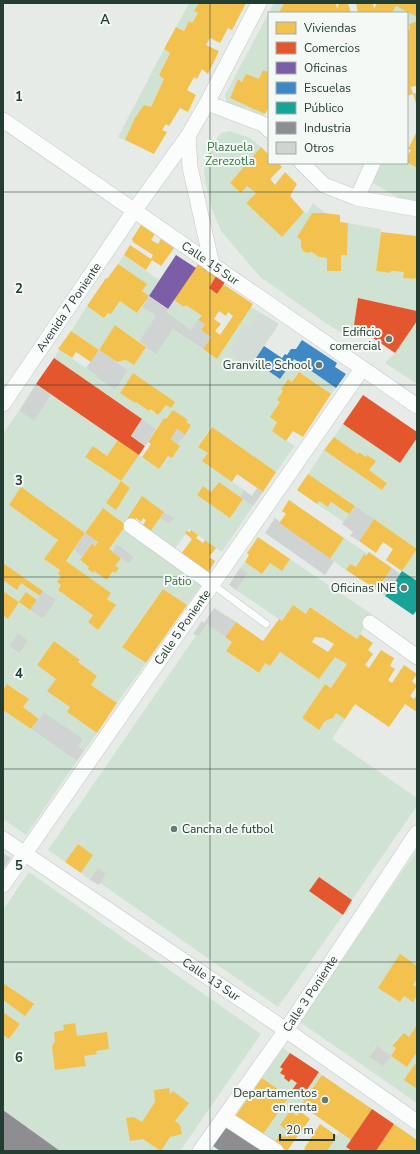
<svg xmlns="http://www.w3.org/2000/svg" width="420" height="1154" viewBox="0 0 420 1154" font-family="'Nunito Sans',sans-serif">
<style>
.built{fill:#d4dcd7}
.green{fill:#d0e3d2;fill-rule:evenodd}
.homes{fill:#f2c14e;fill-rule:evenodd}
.shops{fill:#e4572e}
.offices{fill:#7b5ea7}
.schools{fill:#3f88c5}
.public{fill:#17a398}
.industry{fill:#8d8d92}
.building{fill:#cfd3d1}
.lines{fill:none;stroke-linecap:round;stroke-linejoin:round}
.lane-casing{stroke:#c3c8c5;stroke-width:8}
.street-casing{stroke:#c3c8c5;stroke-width:16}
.lane{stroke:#fbfcfc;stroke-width:7}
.street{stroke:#fbfcfc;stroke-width:15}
.grid{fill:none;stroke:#243d32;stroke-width:1;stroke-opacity:0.55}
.poi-dot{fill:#687a72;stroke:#f4f9f6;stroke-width:1.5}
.labels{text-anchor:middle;stroke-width:4;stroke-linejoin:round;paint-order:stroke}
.park-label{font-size:12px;fill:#30733d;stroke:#f4f9f6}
.street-label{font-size:12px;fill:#243d32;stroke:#f4f9f6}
.poi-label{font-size:12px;fill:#243d32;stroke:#f4f9f6;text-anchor:end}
.grid-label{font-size:13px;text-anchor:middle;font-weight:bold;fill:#243d32;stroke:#f4f9f6;stroke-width:4;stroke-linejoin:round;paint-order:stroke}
</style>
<rect width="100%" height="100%" fill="#e6ebe8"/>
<polygon class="built" points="258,311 279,324 254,361 249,362 244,359 241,363 231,356 230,348 245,324 248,326"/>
<g class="green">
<polygon points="189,3 199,3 194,11 198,13 192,23 189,21 184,31 176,27"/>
<polygon points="274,3 284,3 279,13 269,13 269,73 259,79 242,82 238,79 230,98 265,114 259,116 247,108 228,107 225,95"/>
<polygon points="396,6 417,17 417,21 409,24 410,29 407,30 407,13 392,13"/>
<polygon points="164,49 170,53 159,75 164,79 151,107 125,140 118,137"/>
<path d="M230,131l20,7 11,9 -31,36 11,10 6,-7 9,7 -10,10 36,34 22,-25 3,1 6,-10 12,10h-13l-15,24 4,3c0,6 0,10 6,13l5,-1 7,5 8,1 1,13h13v-16h6l1,-32 33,6 -5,42 14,2 1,-2 13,1v6l11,1 2,-4v36l-59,-13 -6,41 -22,-13 -64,-45 -4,-2 -41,-48 -9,-22 -7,-28 -1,-15 7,-19 10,-14z"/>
<polygon points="407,162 417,168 417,207 413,206 371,182 382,163"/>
<polygon points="124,255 159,280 149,296 142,291 146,284 118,264"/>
<polygon points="174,300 184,307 186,305 202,316 191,330 166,312"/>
<polygon points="120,301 137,313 142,307 156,316 139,341 115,325 99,350 71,331 87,306 104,318 108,313 111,314"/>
<path d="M251,307l7,4 -10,15 -3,-1 -15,23 1,8 10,7 3,-4 5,3 5,-1 26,18 14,-20 42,29 -5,6 -32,-22 -7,10 -5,-3 -6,10 2,2 -6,31 -5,9 23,15 -19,26 -65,-45 -13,20 10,6 -6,8 42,29 -4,7 -21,-15 -8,10 -8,-6 -6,9 33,23 13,-19 10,7 -31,46 -33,-23 -15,21 -24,-18 10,-14 9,6 4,-6 -31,-21 -18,26 -21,-15 -18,25 -64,-45 -12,17 49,35 -14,19 16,11 -2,4 3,2v9l-3,5 35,25 -5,7 10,8 17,-25 -8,-6 4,-6 -45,-32 8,-11 8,7 -2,4 9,6 -1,2 4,3 2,-1 13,9 6,-9 2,2 3,-5 -3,-2 6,-8 8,6 5,-7 -17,-13 -5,8 -3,-3 17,-24 78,56 -17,24 -24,-16 -41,57 24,17 -29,40 -26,-18 6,-9 -19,-14 2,-2 -26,-19 -17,24 19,14 -8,11 22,17 -3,5 30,21 -13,18 -6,-5 5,-7 -39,-27 -5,7 -16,-12 6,-8 -21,-15 -5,6v-75l5,3 11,-16 -16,-11v-11l13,9 5,-6 19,13 -3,4 -18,2 24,17 13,-19 -53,-37v-129l16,-23 15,10 17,-26 67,45 -11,16 -14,-10 -7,11 35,24 18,-26 20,14 9,-13 4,2 8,-12 -2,-2 13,-19 -5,-3 1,-2 -14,-10 -7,9 -2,-1 -8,11 -102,-71 5,-8 39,26 -1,3 18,11 13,-20 -11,-8 9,-2 8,5 12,-18 27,-18 44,30zM133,373l33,32 -8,10 -22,-13 -1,1 -15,-10zM121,482l9,6 -14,21 -10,-6zM18,634l10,7 -10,12 -9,-7z"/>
<polygon points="417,321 417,384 385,363 395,353"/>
<polygon points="343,424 400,463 417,438 417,581 402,571 416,548 308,474 324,450 382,490 387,482 369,470 375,461 368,455 366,457 359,452 358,454 334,437"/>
<polygon points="319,501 328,507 331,502 349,514 344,522 317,504"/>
<polygon points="344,538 368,554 366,556 364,555 356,567 350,564 346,570 330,559"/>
<polygon points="290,559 373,615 357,639 311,607 306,614 293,605 282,621 236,590 247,574 240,568 245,562 262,574 270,563"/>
<polygon points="207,624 232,642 226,651 258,673 265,663 270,666 280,652 319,679 335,657 347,664 331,688 325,684 302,718 319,730 325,721 336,713 345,719 332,739 417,798 417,806 352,900 319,877 309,891 343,915 278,1007 100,883 106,874 98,869 90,880 81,873 93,855 78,844 65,862 48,850 197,634 199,636"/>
<polygon points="3,710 77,761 26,835 3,819"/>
<path d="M417,850v177l-1,-1 -7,11 -5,-4 -5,7 -2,-1 -5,7 4,2 -5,8 16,11 10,-15v51l-117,-81zM376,1046l15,10 -8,10 -14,-9z"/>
<polygon points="29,872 261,1034 180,1151 60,1151 3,1110 3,1035 9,1039 20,1024 3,1012 3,1000 25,1015 33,1004 3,983 3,910"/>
<polygon points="283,1048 290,1053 280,1066 283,1069 280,1073 285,1076 284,1078 289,1082 291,1079 297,1083 292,1090 298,1094 302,1089 306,1091 319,1072 322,1075 301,1105 303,1107 297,1116 290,1111 280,1125 288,1131 284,1137 281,1135 275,1142 263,1134 289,1097 262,1078"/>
<polygon points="339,1132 351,1140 346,1147 349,1149 347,1151 327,1151"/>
</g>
<g class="homes">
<polygon points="199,3 246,3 232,30 228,28 220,43 210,38 206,45 219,51 208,74 202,69 197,79 194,77 187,90 196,95 188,112 180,108 169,126 166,124 162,130 167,132 154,154 125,140 135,118 144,105 151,107 164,79 159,75 170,53 164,49 176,27 184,31 189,21 192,23 198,13 194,11"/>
<polygon points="284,3 336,3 337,9 339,3 348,3 351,13 279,13"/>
<polygon points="356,3 373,3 374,9 377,3 417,3 417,17 396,6 392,13 358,13"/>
<polygon points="417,21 417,83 416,86 411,87 413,94 407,96 407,30 410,29 409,24"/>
<polygon points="263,70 269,73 269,107 265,114 230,98 238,79 242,82 246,74 259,79"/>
<polygon points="417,93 417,107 413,94"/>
<polygon points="417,131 417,168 407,162 407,157 411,150 408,149"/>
<polygon points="261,147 269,155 269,163 278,163 282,167 270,179 275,185 285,172 297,184 290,196 304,212 282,237 246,203 256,193 247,186 241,193 230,183"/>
<polygon points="312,213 325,213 340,215 340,222 348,223 347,255 341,255 341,271 327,271 327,258 319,257 312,252 307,253 303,251 301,247 301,240 297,237"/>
<polygon points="141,225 155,234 151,240 158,244 161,239 174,248 161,266 152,260 146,270 124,255 130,245 151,259 153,255 133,242 132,239"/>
<polygon points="381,232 417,236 417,275 415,279 403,278 404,272 391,271 390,273 376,271"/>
<polygon points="118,264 147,284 142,291 149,296 137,313 120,301 111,314 108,313 104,318 87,306 106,278 107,279"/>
<path d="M198,264l18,12 -7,12 8,6 6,-10 30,20 -36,55 -14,-10 8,-12 -10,-7 4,-6 -7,-4 4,-4 -16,-11 -2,2 -10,-7zM219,311l7,5 2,-4 5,4 -13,19 -5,-4 6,-7 -7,-5z"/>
<polygon points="115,325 146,347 134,365 126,360 117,362 99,350"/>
<polygon points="71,331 99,350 91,362 76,352 72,358 58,349"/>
<polygon points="299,372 331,394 303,437 293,431 286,441 272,431 277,422 270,417 280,402 277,400 283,391 281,389 288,379 292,382"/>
<polygon points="133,373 175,402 171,408 166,405 158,415 150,409 149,411 136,402 135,403 120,393"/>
<polygon points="173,410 188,420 186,422 191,425 185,435 177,429 171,439 180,446 172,458 168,456 159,469 142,457 151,444 148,442 164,418 166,419"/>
<polygon points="212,427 276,472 263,492 237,474 232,482 202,461 208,453 198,447"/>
<polygon points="334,437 358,454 359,452 366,457 367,455 376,461 369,470 387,483 382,490 324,450"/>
<polygon points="118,440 139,455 121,481 85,457 93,446 107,456"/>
<polygon points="308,474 355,506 349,514 331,502 328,507 319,501 317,504 297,490"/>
<polygon points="121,481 130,488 116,510 106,503"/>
<polygon points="219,482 243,499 230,518 197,495 203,486 211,492"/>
<polygon points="21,487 85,533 66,561 111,593 107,599 116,605 98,630 88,622 93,615 58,590 61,585 57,582 61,576 58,574 60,570 44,559 58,540 9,505"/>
<polygon points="142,496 164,512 150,532 142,527 146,520 143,518 141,522 136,518 133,523 127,519"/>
<polygon points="289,500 344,538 330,559 279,523 286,514 282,511"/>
<polygon points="103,508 126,525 109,549 121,558 115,566 119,568 115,573 113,571 107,580 94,571 93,573 88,569 89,567 80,560 92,543 95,546 98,542 85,533"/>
<polygon points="374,519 417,549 402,571 386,560 393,549 383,542 376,553 359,541"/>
<polygon points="191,530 198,535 196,538 203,543 205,540 216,548 209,557 215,561 208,573 181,554 192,539 185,533 187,531 190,532"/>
<polygon points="258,537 290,559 282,571 270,563 262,574 245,562 249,555 247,553"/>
<polygon points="369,552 392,568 377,590 346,570 350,564 356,567 364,554 366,556"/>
<polygon points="3,563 43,591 40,596 21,583 17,590 3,580"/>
<polygon points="163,589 187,605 146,663 122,647"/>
<polygon points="3,591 19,602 8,619 3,615"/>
<polygon points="26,592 37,600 30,610 19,602"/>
<path d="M293,605l13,9 4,-7 47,32 3,-5 13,9 -5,7 5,4 -8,11 4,3 12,-18 13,8 -4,8 5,3 -7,11 4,3 12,-18 13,9 -5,7 5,5 -7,10 4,3 3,-4v17l-12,-8 -16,23 -34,-23 -10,15 -9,-6 -3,5 -8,3 -6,9 -17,-12 23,-34 6,4 16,-24 -12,-7 -16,22 -39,-27 -10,14 -5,-3 -6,10 -33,-22 6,-9 -7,-5 11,-15 27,19 16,-22 3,2zM315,637l9,1 10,6 -6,8 -16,-10z"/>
<polygon points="54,641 80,660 78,662 97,676 91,685 117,703 97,733 67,712 70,707 47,691 56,679 37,665"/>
<polygon points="7,684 29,699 23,707 39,719 31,729 3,710 3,690"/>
<polygon points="78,844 93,855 81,873 65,862"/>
<polygon points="400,954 417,966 417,979 413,985 417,987 417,995 413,1002 404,996 400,1002 378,988"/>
<polygon points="3,983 34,1004 25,1016 3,1000"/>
<polygon points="3,1012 20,1024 9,1039 3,1035"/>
<polygon points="75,1023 77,1036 107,1032 109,1049 96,1051 97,1054 84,1056 86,1066 55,1070 52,1047 55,1041 54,1032 64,1030 63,1025"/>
<polygon points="416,1026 417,1027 417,1052 407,1067 391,1056 396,1048 392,1046 404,1033 409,1037"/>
<polygon points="415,1064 417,1065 417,1089 404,1080"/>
<polygon points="322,1075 372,1109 351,1140 301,1105"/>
<polygon points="262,1078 289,1097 261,1137 234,1118"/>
<polygon points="169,1088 170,1094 173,1091 189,1103 175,1121 180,1125 182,1134 170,1137 161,1151 143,1139 130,1141 126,1118 134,1117 142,1122 155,1102 154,1090"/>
<polygon points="290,1111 297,1116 300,1111 310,1119 287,1151 275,1142 280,1134 284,1137 288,1131 280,1125"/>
<polygon points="320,1124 337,1136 327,1151 305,1151 306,1150 304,1149"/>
<polygon points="394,1124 417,1140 417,1151 376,1151"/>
</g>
<g class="shops">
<polygon points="216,276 225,282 217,294 209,288"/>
<polygon points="358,298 417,311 417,321 395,353 354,325"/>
<polygon points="54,358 142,419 131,436 145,446 139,455 36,384"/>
<polygon points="363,395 417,432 417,438 400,463 343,424"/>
<polygon points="319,877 352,900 343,915 309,891"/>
<polygon points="290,1053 319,1072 306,1091 302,1089 298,1094 292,1090 297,1083 291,1079 289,1082 284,1078 285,1076 280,1073 283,1069 280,1067"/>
<polygon points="372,1109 394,1124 376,1151 352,1151 346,1147"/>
</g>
<polygon class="offices" points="176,255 196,268 168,309 149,296"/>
<polygon class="schools" points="302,340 337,363 335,367 346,374 336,388 294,359 280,379 254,361 264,346 282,358 285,354 287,355 291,349 296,349"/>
<polygon class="public" points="402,571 417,581 417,610 413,615 385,596"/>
<g class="industry">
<polygon points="3,1110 60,1151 3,1151"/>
<polygon points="225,1120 268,1151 220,1151 209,1143"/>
</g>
<g class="building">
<polygon points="149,296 168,309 166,312 191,330 198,320 205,324 201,330 211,337 203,349 173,329 156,354 139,341 156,316 142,307"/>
<polygon points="99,350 128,370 115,390 97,378 98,376 86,368"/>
<polygon points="36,384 51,395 34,421 19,411"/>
<polygon points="142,419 156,429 145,446 131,436"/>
<polygon points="177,429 185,435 178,444 171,439"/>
<polygon points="257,488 263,492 253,506 240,497 244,490 252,496"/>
<polygon points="355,506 374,519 359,541 350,536 353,532 342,524"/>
<polygon points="164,512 174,518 169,524 160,518"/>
<polygon points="275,518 280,522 279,523 334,561 325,575 265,533"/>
<polygon points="85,533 98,542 95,546 92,543 82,557 74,550"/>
<polygon points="117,544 134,557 129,564 112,552"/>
<polygon points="240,568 248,573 236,590 229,585"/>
<polygon points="392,568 400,574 385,596 377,590"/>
<polygon points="43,591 56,600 43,619 30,610"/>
<polygon points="214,608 236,622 225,637 207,624 199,636 193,634 202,621 204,623"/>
<polygon points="18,633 28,641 19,653 9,646"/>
<polygon points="44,712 83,739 78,746 84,751 77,761 31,729"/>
<polygon points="3,853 11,858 3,869"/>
<polygon points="98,868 106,874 99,885 90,880"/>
<polygon points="377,1046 391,1056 383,1066 369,1057"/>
</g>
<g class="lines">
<defs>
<polyline id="lane" points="212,584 266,624"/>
<g id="street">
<polyline points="207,103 263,124 269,130"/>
<path id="s1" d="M3,120l414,286"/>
<polyline points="188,136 190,167 212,265"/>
<polyline points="302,163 324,185 357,198 417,209"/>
<polyline points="357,198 373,163"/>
<path id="s2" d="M3,404l131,-193 54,-75 19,-33 52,-100"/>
<polyline points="131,526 212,584"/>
<polyline points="370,623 417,657"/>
<path id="s3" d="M3,839l283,191 131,92"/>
<path id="s4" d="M3,885l359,-516"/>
<polyline points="224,1117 276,1151"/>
<path id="s5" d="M200,1151l86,-121 131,-197"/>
</g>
</defs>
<use href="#lane" class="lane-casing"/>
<use href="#street" class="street-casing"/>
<use href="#lane" class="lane"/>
<use href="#street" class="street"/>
</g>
<path class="grid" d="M210,3v1148M3,192h414M3,385h414M3,577h414M3,769h414M3,962h414"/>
<g class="poi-dot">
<circle cx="389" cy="339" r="4"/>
<circle cx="319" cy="365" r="4"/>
<circle cx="404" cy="588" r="4"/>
<circle cx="174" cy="829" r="4"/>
<circle cx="325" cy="1100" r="4"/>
</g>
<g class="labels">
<g class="park-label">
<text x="230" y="151">Plazuela<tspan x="230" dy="14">Zerezotla</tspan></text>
<text x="178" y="585">Patio</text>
</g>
<g class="street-label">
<text dy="4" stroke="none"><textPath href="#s1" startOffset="252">Calle 15 Sur</textPath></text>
<text dy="4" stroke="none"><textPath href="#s2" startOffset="117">Avenida 7 Poniente</textPath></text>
<text dy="4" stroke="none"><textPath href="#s4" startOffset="314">Calle 5 Poniente</textPath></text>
<text dy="4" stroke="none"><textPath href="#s3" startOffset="251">Calle 13 Sur</textPath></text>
<text dy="4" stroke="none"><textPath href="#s5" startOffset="192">Calle 3 Poniente</textPath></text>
</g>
<g class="poi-label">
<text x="381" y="336">Edificio<tspan x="381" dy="14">comercial</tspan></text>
<text x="311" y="369">Granville School</text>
<text x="396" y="592">Oficinas INE</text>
<text x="182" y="833" text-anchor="start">Cancha de futbol</text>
<text x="317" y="1097">Departamentos<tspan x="317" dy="14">en renta</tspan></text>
</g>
</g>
<g class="grid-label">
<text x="105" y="24">A</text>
<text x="19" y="101">1</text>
<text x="19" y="293">2</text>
<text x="19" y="485">3</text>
<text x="19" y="678">4</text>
<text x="19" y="870">5</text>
<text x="19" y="1062">6</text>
</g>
<rect width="420" height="1154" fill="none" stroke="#243d32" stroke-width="8"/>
<rect x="268" y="12" width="140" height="152" fill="#f4f9f6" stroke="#a1aea8"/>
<rect x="276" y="22" width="20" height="12" fill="#f2c14e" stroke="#a1aea8"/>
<text x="304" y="32" font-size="12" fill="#243d32">Viviendas</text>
<rect x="276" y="42" width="20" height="12" fill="#e4572e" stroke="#a1aea8"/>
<text x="304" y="52" font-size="12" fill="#243d32">Comercios</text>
<rect x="276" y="62" width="20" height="12" fill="#7b5ea7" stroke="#a1aea8"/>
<text x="304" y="72" font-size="12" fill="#243d32">Oficinas</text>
<rect x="276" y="82" width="20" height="12" fill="#3f88c5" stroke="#a1aea8"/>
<text x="304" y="92" font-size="12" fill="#243d32">Escuelas</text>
<rect x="276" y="102" width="20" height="12" fill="#17a398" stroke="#a1aea8"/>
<text x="304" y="112" font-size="12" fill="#243d32">Público</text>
<rect x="276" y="122" width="20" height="12" fill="#8d8d92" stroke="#a1aea8"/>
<text x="304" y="132" font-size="12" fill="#243d32">Industria</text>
<rect x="276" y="142" width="20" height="12" fill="#cfd3d1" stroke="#a1aea8"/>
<text x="304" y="152" font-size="12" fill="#243d32">Otros</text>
<path d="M280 1134v6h54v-6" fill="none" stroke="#243d32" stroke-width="2"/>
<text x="286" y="1134" font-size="12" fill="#243d32" stroke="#f4f9f6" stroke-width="3" paint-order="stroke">20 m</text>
</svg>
